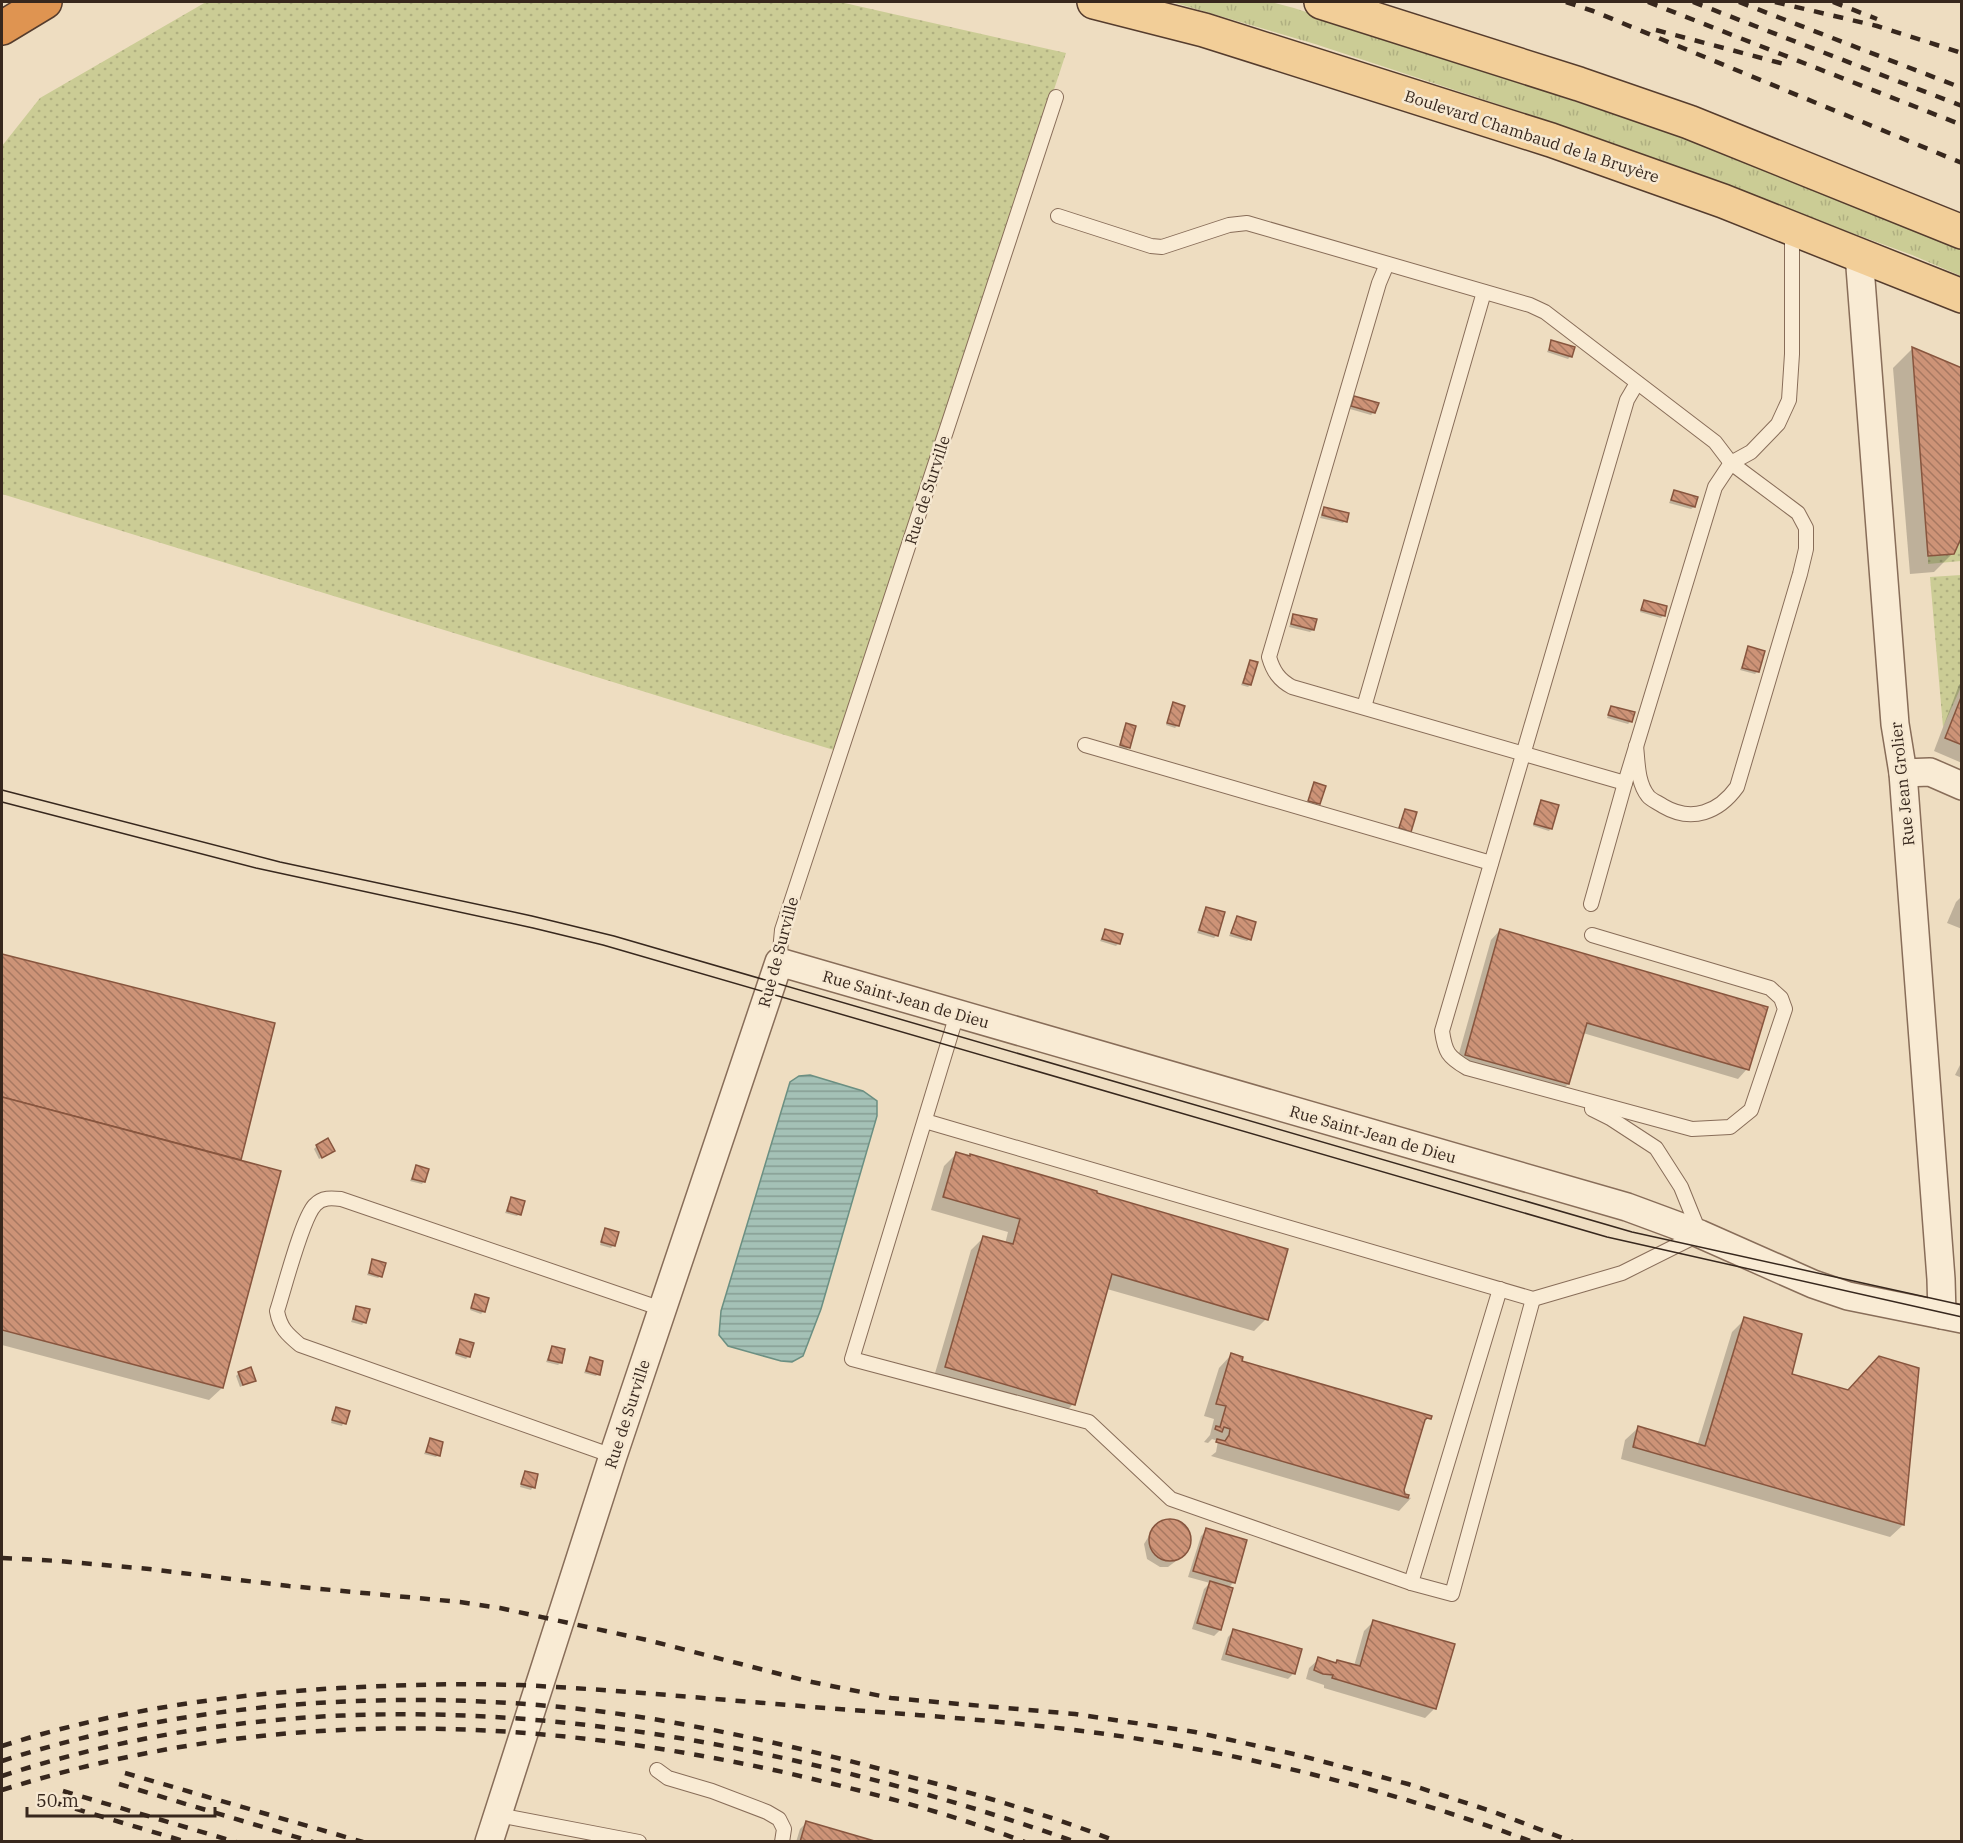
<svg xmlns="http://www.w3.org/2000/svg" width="1963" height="1843" viewBox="0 0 1963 1843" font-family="'IBM Plex Serif',serif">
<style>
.grass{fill:url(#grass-tufts)}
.garden{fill:url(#garden-dots)}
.water{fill:url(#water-rules);stroke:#6b8f82;stroke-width:1.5}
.shadow{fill:#0003}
.building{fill:url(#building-back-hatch);stroke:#87553e;stroke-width:1.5}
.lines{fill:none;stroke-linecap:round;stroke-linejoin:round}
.lane-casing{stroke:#886d59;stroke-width:16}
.street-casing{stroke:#886d59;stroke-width:30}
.primary-casing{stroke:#553c2d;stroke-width:36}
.highway-casing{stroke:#553c2d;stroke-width:36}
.lane{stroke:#f9ebd4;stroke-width:14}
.street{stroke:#f9ebd4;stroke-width:27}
.primary{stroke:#f2ce98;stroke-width:33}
.highway{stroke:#df9451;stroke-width:33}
.tram{stroke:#37271d;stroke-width:1.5}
.rail{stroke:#37271d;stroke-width:4.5;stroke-dasharray:10 10;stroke-linecap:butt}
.labels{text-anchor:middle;stroke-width:5;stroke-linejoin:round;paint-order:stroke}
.street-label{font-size:16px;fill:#37271d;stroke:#f6e8d1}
</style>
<defs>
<pattern id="grass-tufts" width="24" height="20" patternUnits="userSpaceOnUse" patternTransform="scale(1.5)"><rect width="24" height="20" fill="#cbcc95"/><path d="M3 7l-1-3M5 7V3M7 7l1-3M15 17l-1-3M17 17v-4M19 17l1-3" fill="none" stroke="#afaf80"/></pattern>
<pattern id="garden-dots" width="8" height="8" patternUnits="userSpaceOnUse" patternTransform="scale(1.5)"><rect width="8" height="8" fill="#cbcc95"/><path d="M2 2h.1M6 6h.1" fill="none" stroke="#afaf80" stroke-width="1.8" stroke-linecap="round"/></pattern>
<pattern id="water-rules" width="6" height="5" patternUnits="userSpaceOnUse" patternTransform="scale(1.5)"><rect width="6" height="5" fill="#a4c1b6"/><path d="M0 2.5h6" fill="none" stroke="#869d93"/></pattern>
<pattern id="building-back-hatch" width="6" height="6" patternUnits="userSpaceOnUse" patternTransform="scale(1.5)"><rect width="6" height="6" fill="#cd9377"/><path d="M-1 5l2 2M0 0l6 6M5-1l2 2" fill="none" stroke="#a77861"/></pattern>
</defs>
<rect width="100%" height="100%" fill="#eeddc1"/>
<polygon class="grass" points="1172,2 1271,2 1294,8 1715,148 1961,247 1961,276 1912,255 1537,117 1315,44"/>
<g class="garden">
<polygon points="206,2 840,2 1066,53 837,751 2,494 2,146 40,98"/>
<polygon points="1961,536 1961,561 1928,564 1928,556 1954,554"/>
<polygon points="1961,575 1961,687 1943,727 1930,577"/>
</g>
<polygon class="water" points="810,1075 863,1091 877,1101 877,1116 821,1309 803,1356 792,1362 781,1361 728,1346 719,1335 721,1311 790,1082 799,1076"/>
<g class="shadow">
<polygon points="1552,342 1571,356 1568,359 1547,352"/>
<polygon points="1912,349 1962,369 1953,553 1934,572 1910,574 1893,368"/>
<polygon points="1354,398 1374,412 1371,415 1350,409"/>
<polygon points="1674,492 1694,507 1691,509 1669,503"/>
<polygon points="1325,508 1345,521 1343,523 1320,518"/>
<polygon points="1645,601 1664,615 1661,618 1640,612"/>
<polygon points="1294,615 1313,630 1310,632 1289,627"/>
<polygon points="1749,648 1763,652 1757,672 1755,674 1740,670"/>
<polygon points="1250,661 1250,685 1248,687 1241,685"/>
<polygon points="1962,682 1962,763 1934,751 1959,685"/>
<polygon points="1174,704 1178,725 1175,728 1166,725"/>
<polygon points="1612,707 1630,722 1628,724 1607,718"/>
<polygon points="1126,725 1129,747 1126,750 1119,747 1124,727"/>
<polygon points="1314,784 1319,804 1316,806 1307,803"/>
<polygon points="1542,802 1551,828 1549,831 1533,826 1539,804"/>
<polygon points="1405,810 1410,831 1407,834 1397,831"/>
<polygon points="1962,896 1962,929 1947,923 1956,902"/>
<polygon points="1206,909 1217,935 1214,938 1197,933 1204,911"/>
<polygon points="1237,918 1250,939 1247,941 1229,936"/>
<polygon points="1500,930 1747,1069 1738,1079 1583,1033 1568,1084 1559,1093 1456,1064 1491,940"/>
<polygon points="1105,931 1119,943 1116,946 1100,941"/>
<polygon points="2,955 274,1024 239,1162 222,1388 209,1400 2,1345"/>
<polygon points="1962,1061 1962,1078 1955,1075"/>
<polygon points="317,1146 330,1153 319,1159 314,1149"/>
<polygon points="956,1154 1095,1194 1266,1319 1254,1331 1107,1289 1073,1404 1061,1417 933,1380 971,1250 984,1237 1005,1244 1008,1232 931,1210 944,1166"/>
<polygon points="416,1167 424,1181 422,1184 410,1181"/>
<polygon points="511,1199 519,1214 517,1216 505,1213"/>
<polygon points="606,1230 614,1245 611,1248 600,1245"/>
<polygon points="373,1261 381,1276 378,1278 367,1275"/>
<polygon points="476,1296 484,1311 481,1314 470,1310"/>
<polygon points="357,1307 365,1322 362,1325 351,1322"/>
<polygon points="1745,1319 1903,1525 1890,1537 1621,1459 1625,1440 1638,1428 1697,1446 1732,1332"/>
<polygon points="461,1341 469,1356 466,1359 455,1355"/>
<polygon points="552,1347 560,1363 558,1365 546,1362"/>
<polygon points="1231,1355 1240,1362 1423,1421 1403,1495 1411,1498 1399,1511 1211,1456 1216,1452 1218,1441 1212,1439 1208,1443 1204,1442 1210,1435 1214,1419 1204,1416 1219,1368"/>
<polygon points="590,1359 598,1374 596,1376 584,1373"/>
<polygon points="239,1373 254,1380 240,1387 236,1376"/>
<polygon points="336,1409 348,1412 342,1426 331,1423"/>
<polygon points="430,1440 438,1455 436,1457 424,1454"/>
<polygon points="525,1472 533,1487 531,1490 520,1487"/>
<polygon points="1167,1521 1174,1521 1182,1525 1190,1537 1187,1552 1180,1558 1168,1567 1160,1567 1147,1559 1144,1544 1152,1531 1159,1524"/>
<polygon points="1207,1530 1234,1582 1228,1588 1231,1589 1220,1630 1214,1636 1192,1629 1204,1589 1210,1583 1188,1577 1201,1536"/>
<polygon points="1373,1622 1435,1708 1425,1718 1324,1688 1324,1685 1306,1679 1309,1668 1319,1659 1335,1664 1354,1666 1364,1631"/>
<polygon points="1234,1631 1294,1673 1288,1679 1221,1660 1228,1637"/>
<polygon points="806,1823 872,1842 796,1842 800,1829"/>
</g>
<g class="building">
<polygon points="1551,340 1575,347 1572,357 1549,350"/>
<polygon points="1912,347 1962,368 1962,536 1954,554 1928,556"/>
<polygon points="1354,396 1379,403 1375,413 1351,406"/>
<polygon points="1674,490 1698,497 1695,507 1671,500"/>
<polygon points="1324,507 1349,513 1347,522 1322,515"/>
<polygon points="1644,600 1667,606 1665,616 1641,610"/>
<polygon points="1293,614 1317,619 1314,630 1291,624"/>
<polygon points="1748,646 1765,651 1759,672 1742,668"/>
<polygon points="1250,660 1258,662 1251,685 1243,683"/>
<polygon points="1962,695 1962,745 1945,738"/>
<polygon points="1173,702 1185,706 1179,726 1167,723"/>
<polygon points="1611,706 1635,712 1632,722 1608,715"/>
<polygon points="1126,723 1136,726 1130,748 1120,745"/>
<polygon points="1314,782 1326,786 1320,804 1308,801"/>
<polygon points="1541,800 1559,805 1552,829 1534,824"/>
<polygon points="1405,809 1417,812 1411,832 1399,828"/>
<polygon points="1206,907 1225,912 1218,936 1199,930"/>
<polygon points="1237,916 1256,922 1251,940 1231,933"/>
<polygon points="1105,929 1123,934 1120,944 1102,939"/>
<polygon points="1500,929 1768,1007 1749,1070 1587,1023 1569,1084 1465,1055"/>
<polygon points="2,954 275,1023 241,1160 2,1097"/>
<polygon points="2,1097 281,1171 223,1388 2,1330"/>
<polygon points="328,1138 335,1151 322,1158 316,1145"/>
<polygon points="956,1152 970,1156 970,1154 1097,1191 1097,1193 1288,1249 1268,1320 1112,1274 1075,1405 945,1367 983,1236 1013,1244 1020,1219 943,1197"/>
<polygon points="416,1165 429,1169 425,1182 412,1179"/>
<polygon points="511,1197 525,1201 521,1215 507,1211"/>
<polygon points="605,1228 619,1232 615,1246 601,1242"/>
<polygon points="372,1259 386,1263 382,1277 369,1273"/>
<polygon points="475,1294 489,1298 485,1312 471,1308"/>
<polygon points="356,1306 370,1309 366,1323 353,1319"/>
<polygon points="1744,1317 1802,1334 1792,1374 1848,1390 1879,1356 1919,1368 1904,1525 1633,1447 1638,1426 1705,1446"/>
<polygon points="460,1339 474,1343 470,1357 456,1353"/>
<polygon points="552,1346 565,1349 562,1363 548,1360"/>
<polygon points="1231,1353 1243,1357 1242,1361 1432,1416 1431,1419 1427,1418 1425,1420 1404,1490 1405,1494 1409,1495 1408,1498 1216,1442 1217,1439 1225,1441 1229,1435 1230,1429 1224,1427 1222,1432 1215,1429 1216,1426 1220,1427 1226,1406 1216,1404"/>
<polygon points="590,1357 603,1361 600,1375 586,1371"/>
<polygon points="251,1367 256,1381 243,1385 238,1372"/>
<polygon points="336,1407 350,1411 346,1424 332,1420"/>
<polygon points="430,1438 443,1442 440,1456 426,1452"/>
<polygon points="525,1471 538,1474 535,1488 521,1484"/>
<circle cx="1170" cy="1540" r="21"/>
<polygon points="1206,1528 1247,1540 1235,1583 1193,1571"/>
<polygon points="1210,1581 1233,1588 1221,1630 1197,1623"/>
<polygon points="1373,1620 1455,1644 1436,1709 1332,1678 1333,1675 1323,1674 1314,1670 1318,1657 1336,1663 1337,1660 1360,1666"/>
<polygon points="1233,1629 1302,1649 1295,1674 1226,1654"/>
<polygon points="806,1821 878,1842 800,1842"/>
</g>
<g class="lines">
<defs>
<g id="lane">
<path d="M1058,216l93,30 11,1 67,-22 18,-2 283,82 15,7 170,130 16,21 67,50 8,15v21l-6,25 -63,213c-18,25 -45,36 -74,19 -4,-3 -12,-6 -15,-10 -11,-14 -10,-34 -12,-50"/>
<path d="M1387,264l-8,19 -110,374c4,14 10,23 23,30l333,96"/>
<polyline points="1364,707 1484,292"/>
<polyline points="1085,745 1491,863"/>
<polyline points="1591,904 1625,783 1715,487 1731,463 1751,452 1778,424 1789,400 1792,354 1792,228"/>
<path d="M1592,935l178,53 11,10 4,11 -34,101 -21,17 -38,2 -225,-61c-19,-11 -22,-16 -25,-37l185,-631 10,-17"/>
<polyline points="779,962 782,930 1056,97"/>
<polyline points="957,1014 852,1359 1089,1422 1171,1499 1411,1583"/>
<polyline points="925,1121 1533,1299 1622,1273 1700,1234 1681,1187 1656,1148 1610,1118 1592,1109"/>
<polyline points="1500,1289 1411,1583 1452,1594 1533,1299"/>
<path d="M613,1456l-313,-111c-13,-11 -20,-17 -23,-34 7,-21 25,-93 38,-106 7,-8 17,-7 26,-6l321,110"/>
<polyline points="657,1770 668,1778 712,1791 767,1812 779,1819 784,1829 782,1842"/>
<polyline points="498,1815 639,1842"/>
</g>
<g id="street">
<polyline points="1859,254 1895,724 1903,773 1941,1279 1942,1315"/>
<polyline points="1903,773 1930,772 1962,786"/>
<polyline points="489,1842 613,1456 779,962 1627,1207 1700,1234 1813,1284 1848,1296 1962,1319"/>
</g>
<g id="primary">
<polyline points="1094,2 1204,30 1551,140 1723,201 1962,296"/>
<polyline points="1321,2 1579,84 1689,122 1962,232"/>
</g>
<polyline id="highway" points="2,28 45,2"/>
</defs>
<use href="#lane" class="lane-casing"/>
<use href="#street" class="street-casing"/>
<use href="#primary" class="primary-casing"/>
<use href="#highway" class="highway-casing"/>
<use href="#lane" class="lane"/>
<use href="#street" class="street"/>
<use href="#primary" class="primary"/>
<use href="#highway" class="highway"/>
<g class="tram">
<polyline points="2,790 280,862 532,916 614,936 1632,1232 1962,1305"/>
<polyline points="2,802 256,868 533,928 603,945 1607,1237 1962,1317"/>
</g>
<g class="rail">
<polyline points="1566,2 1593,11 1962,163"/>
<polyline points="1648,2 1962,125"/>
<polyline points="1693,2 1962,106"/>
<polyline points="1739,2 1962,88"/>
<polyline points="1775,2 1877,26 1962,53"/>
<polyline points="1833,2 1877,19"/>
<polyline points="1656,30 1784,64"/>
<polyline points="2,1558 59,1561 149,1569 289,1586 460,1602 500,1608 647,1640 807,1681 891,1698 1075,1714 1195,1732 1298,1755 1408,1784 1494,1812 1573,1842"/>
<path d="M2,1746c109,-35 222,-51 337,-58 60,-3 120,-5 180,-3 85,4 171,12 257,19 119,10 239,16 357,34 137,22 270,56 400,104"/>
<path d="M2,1761c201,-66 443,-76 651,-42 83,14 165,33 246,55 74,19 148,40 219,68"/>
<polyline points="125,1773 363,1842"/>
<path d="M2,1776c353,-116 730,-54 1074,66"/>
<polyline points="119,1784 313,1842"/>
<path d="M2,1790c259,-82 517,-76 781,-18 82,19 163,40 242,70"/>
<polyline points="63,1791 236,1842"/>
<polyline points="56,1803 187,1842"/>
</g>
</g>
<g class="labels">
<g class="street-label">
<text transform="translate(1532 136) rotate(18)" y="6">Boulevard Chambaud de la Bruyère</text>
<text transform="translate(927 490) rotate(-72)" y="6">Rue de Surville</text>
<text transform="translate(1902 784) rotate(-96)" y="6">Rue Jean Grolier</text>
<text transform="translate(778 952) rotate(-75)" y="6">Rue de Surville</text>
<text transform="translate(906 999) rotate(16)" y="6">Rue Saint-Jean de Dieu</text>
<text transform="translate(1373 1134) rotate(16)" y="6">Rue Saint-Jean de Dieu</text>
<text transform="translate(627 1414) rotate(-72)" y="6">Rue de Surville</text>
</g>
</g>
<rect width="1963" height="1843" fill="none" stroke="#37271d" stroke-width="6"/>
<path d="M27 1807v9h188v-9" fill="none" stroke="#37271d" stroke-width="3"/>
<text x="36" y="1807" font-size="18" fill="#37271d" stroke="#f6e8d1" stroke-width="4.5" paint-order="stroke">50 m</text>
</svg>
